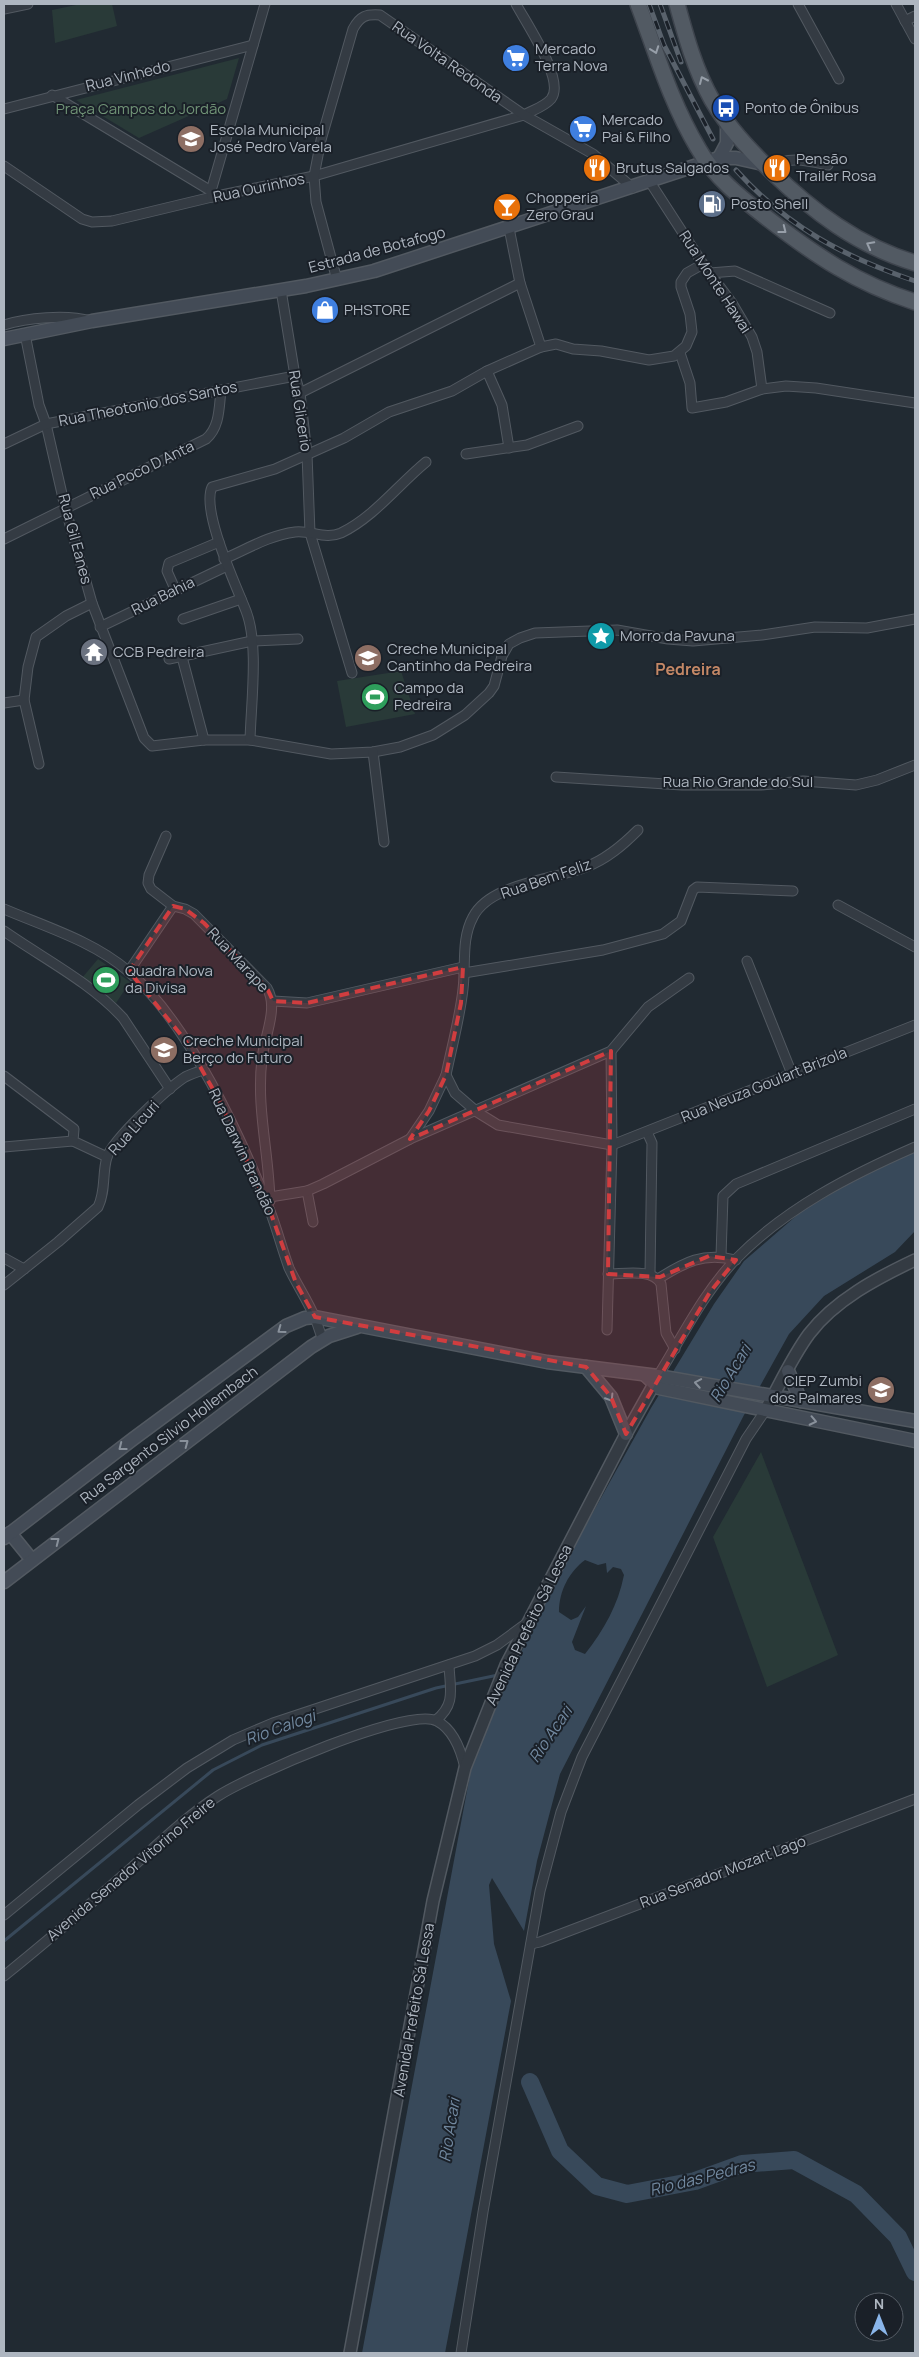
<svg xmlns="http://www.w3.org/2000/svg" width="919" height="2357" viewBox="0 0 919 2357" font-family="Manrope,sans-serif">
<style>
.green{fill:#293a38}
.water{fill:#38495a;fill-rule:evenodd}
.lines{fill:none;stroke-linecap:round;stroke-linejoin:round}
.stream{stroke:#38495a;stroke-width:3}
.river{stroke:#38495a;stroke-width:18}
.minor-casing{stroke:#525961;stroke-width:11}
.tertiary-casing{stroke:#525961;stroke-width:14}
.secondary-casing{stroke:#525961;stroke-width:15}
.primary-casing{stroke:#3e444d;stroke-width:18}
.minor{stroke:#343b43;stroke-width:9}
.tertiary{stroke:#343b43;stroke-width:11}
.secondary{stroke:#434b56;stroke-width:12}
.primary{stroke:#525a63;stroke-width:15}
.rail-casing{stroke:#59626c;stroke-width:5}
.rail{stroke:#1a2028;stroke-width:3;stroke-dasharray:9;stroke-linecap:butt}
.oneway{stroke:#979fa9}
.oneway2{stroke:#89919b}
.marked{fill:#d03d3f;fill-opacity:0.2;stroke:#d03d3f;stroke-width:4;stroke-dasharray:10 6;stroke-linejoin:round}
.labels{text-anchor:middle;stroke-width:4;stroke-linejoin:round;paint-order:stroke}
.poi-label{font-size:15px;fill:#aeb6c0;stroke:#1a2028;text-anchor:start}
.street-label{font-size:15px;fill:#aeb6c0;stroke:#1a2028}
.park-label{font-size:15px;fill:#709376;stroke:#1a2028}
.neighbourhood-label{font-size:16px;font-weight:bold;fill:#c48866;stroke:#1a2028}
.water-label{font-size:16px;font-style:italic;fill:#7289a0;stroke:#1a2028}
</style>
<rect width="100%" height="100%" fill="#212a32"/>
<g class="green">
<polygon points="81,4 112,4 117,26 55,43 52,10"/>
<polygon points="239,58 227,99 139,138 76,100"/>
<polygon points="401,671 415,714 346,727 337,681"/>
<polygon points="98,959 130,982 116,1003 82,978"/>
<polygon points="761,1452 838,1655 767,1687 713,1537"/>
</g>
<path class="water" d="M915,1149v82l-20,21 -71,44 -35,38 -45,81 -184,359 -23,87 -13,70 -32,-53 -3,7 5,59 17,57 -66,352h-83l110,-589 39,-91 51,-105 89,-160 63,-104 30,-43 59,-51 91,-52zM585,1560l13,5 8,-2 1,10 6,-6 8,2 3,6c-6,30 -20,55 -39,79l-10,-4 -3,-8 14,-36 -8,11 -7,3 -12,-8c0,-21 10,-40 26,-52z"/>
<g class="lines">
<polyline class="stream" points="4,1941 213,1770 262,1745 436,1688 498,1675"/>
<polyline class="river" points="530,2082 560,2151 597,2186 627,2194 695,2181 742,2164 794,2160 856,2194 898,2237 915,2272"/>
<defs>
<g id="minor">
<polyline points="798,4 839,79"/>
<polyline points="896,4 915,39"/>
<polyline points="4,9 28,4"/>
<polyline points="905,21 915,16"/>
<polyline points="52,95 211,191"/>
<polyline points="4,109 253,45"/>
<path d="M4,166l78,53 10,3 20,-1 100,-24 102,-21 210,-61c9,-5 20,-8 27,-16 15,-18 -25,-76 -35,-95"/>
<path d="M768,167c21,-11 37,-7 60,-2"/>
<polyline points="650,182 703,264 732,303 752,337 757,352 762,389"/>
<polyline points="212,197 211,191 265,4"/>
<polyline points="509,228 520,283 541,347"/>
<polyline points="710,273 735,271 830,313"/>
<path d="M337,280l-21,-78 -2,-26 7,-36 32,-111c7,-13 13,-15 27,-14l144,100 69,39 40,34"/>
<polyline points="281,290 295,376 300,393 307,454 310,533 352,673"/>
<path d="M4,325c22,-7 63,-11 86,-4"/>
<polyline points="25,334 39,405 46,424 65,507 92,603 144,738 152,746 204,740 250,740 331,754 373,752 400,747 433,735 465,715 489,693 494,686 502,656 509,644 520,638 535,633 617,630 668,639 693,641 762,635 815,627 867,628 915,619"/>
<polyline points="680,353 690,383 692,408 726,402 762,389 786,386 816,388 915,403"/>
<polyline points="487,371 502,405 509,448"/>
<polyline points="300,393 520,283"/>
<polyline points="4,444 46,424 295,376"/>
<polyline points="466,454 527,445 578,426"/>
<path d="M4,539l202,-100c14,-12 13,-32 15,-49"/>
<path d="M224,559c23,-10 46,-24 71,-27 16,-2 30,8 46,1 33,-16 57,-48 85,-71"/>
<polyline points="175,589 167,571 169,563 219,542"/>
<polyline points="183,619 241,599"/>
<polyline points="100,627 227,566"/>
<polyline points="182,657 204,740"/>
<polyline points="169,659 252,641 298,639"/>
<polyline points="4,703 24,700"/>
<path d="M250,740c1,-37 9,-96 -4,-129 -10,-26 -45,-100 -34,-124l63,-18 69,-31 45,-26 63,-21 35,-20 54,-24 15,-3 17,5 28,2 48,9 25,-4 12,-10 6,-14 -2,-18 -9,-27v-5l6,-9 16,-9"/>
<polyline points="373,752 384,842"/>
<polyline points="39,764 24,700 28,667 36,637 66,616 92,603"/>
<polyline points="556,777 682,785 761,785 803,781 856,785 877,780 915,765"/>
<path d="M166,836l-17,39 -1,8 3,6 22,17 12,3 9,5 73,74c12,20 -3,49 -5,71 -6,48 7,94 8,142"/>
<polyline points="838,905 915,947"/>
<path d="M4,909c42,18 89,32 124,62 61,52 113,166 142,240 7,18 12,38 19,57 8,17 19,33 26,50 3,7 5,15 8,22"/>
<path d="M4,931c40,28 86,51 119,87l47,71"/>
<polyline points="747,961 792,1074"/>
<polyline points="129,971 173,906"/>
<polyline points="464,973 603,950 663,934 681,921 693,890 697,887 793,891"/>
<polyline points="273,1001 307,1003 463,967"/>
<path d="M446,1075c6,-29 14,-58 17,-86 3,-24 -2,-50 10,-72 17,-34 81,-37 113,-50 21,-8 37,-22 52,-37"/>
<polyline points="4,1076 74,1129 73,1141 107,1157"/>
<polyline points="647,1132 652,1143 650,1274"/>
<polyline points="410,1139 429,1111 446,1075 455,1093 477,1112 498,1125 612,1145 915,1025"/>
<polyline points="4,1147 73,1141"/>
<polyline points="307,1191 313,1222"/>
<polyline points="270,1197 307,1191 323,1184 410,1139 611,1051 648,1007 689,978"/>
<polyline points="721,1256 723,1196 736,1184 915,1109"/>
<polyline points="4,1258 24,1269"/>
<path d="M608,1274c16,0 45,-6 53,10l5,49 9,16"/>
<path d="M658,1279c27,-17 45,-27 78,-19"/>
<path d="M4,1285l54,-43 40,-35c8,-16 4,-34 9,-50 6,-18 61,-69 78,-80 6,-3 12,-5 18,-7"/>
<polyline points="607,1330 612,1145 611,1051"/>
<path d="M658,1376c24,-39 46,-84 78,-117 50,-51 115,-84 179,-112"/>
<path d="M436,1720c20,-16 14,-31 13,-55"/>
<polyline points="4,1915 138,1805 187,1768 233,1740 273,1723 475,1656 497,1645 527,1623"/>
<polyline points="531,1944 540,1942 915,1799"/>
<path d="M4,1976c42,-34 83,-69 124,-105 29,-26 57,-54 90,-75 29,-19 190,-90 219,-75 17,9 24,29 28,47"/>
<polyline points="461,2353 483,2212 540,1891 561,1812 582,1757 746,1439 765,1411"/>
</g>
<g id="tertiary">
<path d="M765,1411c14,-25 27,-54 44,-77 26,-34 68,-56 106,-74"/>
<polyline points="350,2353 433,1901 465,1768 506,1665 626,1434 658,1377"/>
</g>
<g id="secondary">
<polyline points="719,158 727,143 727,122"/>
<polyline points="4,339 92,321 306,286 374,271 719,158 736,158 763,164"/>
<polyline points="586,1367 611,1397 626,1434"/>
<polyline points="788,1371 801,1401"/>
<polyline points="645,1375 659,1388 915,1441"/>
<polyline points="10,1533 32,1560"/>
<polyline points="4,1538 133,1439 286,1326 305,1318 315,1317 547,1362 658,1376 915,1421"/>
<polyline points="4,1582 311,1347 329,1336 357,1327"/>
</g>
<g id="primary">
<path d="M638,4c18,48 33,99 60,144 16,29 43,50 69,70 49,38 89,65 148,84"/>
<path d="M677,4c9,33 18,66 35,96 15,26 37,49 58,70 42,41 88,76 145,93"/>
</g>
</defs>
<use href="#minor" class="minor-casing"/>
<use href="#tertiary" class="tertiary-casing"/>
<use href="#secondary" class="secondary-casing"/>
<use href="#primary" class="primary-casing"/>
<use href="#minor" class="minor"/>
<use href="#tertiary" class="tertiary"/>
<use href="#secondary" class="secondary"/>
<use href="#primary" class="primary"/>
<defs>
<g id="rail">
<polyline points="649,4 664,45 713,139"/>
<polyline points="660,4 681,62"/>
<path d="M736,170c50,56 108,87 179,111"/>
</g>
</defs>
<use href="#rail" class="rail-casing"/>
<use href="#rail" class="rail"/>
</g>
<defs><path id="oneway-chevron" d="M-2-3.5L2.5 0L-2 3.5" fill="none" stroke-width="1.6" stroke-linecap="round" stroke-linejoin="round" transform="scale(1.25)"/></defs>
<g class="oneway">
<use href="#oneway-chevron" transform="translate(655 50) rotate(70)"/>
<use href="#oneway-chevron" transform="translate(703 80) rotate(-114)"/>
<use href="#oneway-chevron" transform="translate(783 230) rotate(38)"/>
<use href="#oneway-chevron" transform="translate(870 245) rotate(-152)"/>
</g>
<g class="oneway2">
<use href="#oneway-chevron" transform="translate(281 1330) rotate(144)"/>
<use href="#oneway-chevron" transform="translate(698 1383) rotate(-170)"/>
<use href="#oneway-chevron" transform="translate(610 1398) rotate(58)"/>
<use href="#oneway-chevron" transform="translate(813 1421) rotate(12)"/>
<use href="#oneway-chevron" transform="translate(185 1443) rotate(-37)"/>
<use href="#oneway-chevron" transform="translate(122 1447) rotate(142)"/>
<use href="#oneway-chevron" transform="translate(56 1541) rotate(-38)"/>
</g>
<path class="marked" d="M173,906l12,3 19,14 63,65 6,13 34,2 156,-36 -2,36 -15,72 -17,36 -19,28 201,-88 -3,223 52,3 49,-21 27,4 -26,32 -84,142 -15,-37 -25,-30 -271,-50 -19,-34 -26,-72 -51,-111 -34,-60 -56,-69z"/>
<defs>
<symbol id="supermarket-disc" viewBox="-11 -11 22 22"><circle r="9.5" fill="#3f7fe0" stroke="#1a2028"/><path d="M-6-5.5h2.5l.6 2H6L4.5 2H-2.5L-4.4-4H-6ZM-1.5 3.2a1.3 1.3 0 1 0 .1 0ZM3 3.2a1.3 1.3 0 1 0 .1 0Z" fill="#fff"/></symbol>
<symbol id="bus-disc" viewBox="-11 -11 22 22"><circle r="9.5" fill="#1a4fb4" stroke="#1a2028"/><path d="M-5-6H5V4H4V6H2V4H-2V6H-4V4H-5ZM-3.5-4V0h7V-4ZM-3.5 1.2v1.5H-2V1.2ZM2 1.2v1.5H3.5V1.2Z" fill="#fff"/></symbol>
<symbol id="school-disc" viewBox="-11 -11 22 22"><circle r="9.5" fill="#8d6e63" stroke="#1a2028"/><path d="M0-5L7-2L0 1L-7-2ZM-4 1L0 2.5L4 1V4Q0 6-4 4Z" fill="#fff"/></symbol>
<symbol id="restaurant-disc" viewBox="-11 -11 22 22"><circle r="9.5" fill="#e8710a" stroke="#1a2028"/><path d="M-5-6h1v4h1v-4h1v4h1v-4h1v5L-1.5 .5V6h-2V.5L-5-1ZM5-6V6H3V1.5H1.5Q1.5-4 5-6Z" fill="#fff"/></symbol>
<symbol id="fuel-disc" viewBox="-11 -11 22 22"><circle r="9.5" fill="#5c6f8a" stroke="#1a2028"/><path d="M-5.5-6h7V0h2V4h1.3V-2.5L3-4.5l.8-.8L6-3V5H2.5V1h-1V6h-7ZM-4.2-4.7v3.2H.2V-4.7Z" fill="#fff"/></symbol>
<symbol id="bar-disc" viewBox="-11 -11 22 22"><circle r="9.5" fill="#e8710a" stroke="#1a2028"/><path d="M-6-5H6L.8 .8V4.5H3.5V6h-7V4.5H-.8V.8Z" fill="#fff"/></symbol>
<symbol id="shop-disc" viewBox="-11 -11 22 22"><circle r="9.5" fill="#3f7fe0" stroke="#1a2028"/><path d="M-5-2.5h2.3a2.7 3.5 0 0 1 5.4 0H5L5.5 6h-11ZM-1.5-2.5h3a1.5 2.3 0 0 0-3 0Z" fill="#fff"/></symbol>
<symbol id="sight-disc" viewBox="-11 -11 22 22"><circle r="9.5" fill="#0f9aa8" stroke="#1a2028"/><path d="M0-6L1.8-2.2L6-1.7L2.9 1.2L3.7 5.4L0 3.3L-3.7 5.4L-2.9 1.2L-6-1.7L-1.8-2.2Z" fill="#fff"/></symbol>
<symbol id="temple-disc" viewBox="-11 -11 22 22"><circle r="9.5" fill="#6b7280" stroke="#1a2028"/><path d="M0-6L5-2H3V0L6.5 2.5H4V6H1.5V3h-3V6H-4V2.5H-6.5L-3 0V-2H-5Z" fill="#fff"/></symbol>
<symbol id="stadium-disc" viewBox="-11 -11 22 22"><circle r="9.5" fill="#2e9e5b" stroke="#1a2028"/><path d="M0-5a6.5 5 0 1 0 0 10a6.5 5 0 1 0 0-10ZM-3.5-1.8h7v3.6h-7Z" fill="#fff"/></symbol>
</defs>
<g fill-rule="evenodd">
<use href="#supermarket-disc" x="500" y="42" width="32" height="32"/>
<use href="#bus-disc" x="710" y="92" width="32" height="32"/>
<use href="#supermarket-disc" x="567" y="113" width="32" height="32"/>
<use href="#school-disc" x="175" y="123" width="32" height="32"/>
<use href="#restaurant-disc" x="581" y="152" width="32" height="32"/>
<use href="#restaurant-disc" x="761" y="152" width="32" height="32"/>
<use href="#fuel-disc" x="696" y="188" width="32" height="32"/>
<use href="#bar-disc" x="491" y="191" width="32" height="32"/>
<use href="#shop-disc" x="309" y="294" width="32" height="32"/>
<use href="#sight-disc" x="585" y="620" width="32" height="32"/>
<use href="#temple-disc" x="78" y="636" width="32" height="32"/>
<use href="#school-disc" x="352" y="642" width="32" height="32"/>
<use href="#stadium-disc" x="359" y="681" width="32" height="32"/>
<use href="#stadium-disc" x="90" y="964" width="32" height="32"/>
<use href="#school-disc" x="148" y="1034" width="32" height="32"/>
<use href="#school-disc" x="865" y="1374" width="32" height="32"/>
</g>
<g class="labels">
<g class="poi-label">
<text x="535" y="54">Mercado<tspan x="535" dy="17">Terra Nova</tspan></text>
<text x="745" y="113">Ponto de Ônibus</text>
<text x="602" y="125">Mercado<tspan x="602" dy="17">Pai &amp; Filho</tspan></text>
<text x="210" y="135">Escola Municipal<tspan x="210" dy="17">José Pedro Varela</tspan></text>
<text x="796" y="164">Pensão<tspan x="796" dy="17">Trailer Rosa</tspan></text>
<text x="616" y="173">Brutus Salgados</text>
<text x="526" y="203">Chopperia<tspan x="526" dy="17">Zero Grau</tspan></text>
<text x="731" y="209">Posto Shell</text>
<text x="344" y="315">PHSTORE</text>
<text x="620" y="641">Morro da Pavuna</text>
<text x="387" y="654">Creche Municipal<tspan x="387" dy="17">Cantinho da Pedreira</tspan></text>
<text x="113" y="657">CCB Pedreira</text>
<text x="394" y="693">Campo da<tspan x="394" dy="17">Pedreira</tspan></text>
<text x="125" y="976">Quadra Nova<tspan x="125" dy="17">da Divisa</tspan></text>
<text x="183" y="1046">Creche Municipal<tspan x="183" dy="17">Berço do Futuro</tspan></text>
<text x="862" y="1386" text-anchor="end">CIEP Zumbi<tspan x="862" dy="17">dos Palmares</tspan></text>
</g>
<g class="street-label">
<text transform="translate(447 62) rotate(35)" y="5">Rua Volta Redonda</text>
<text transform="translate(128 76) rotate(-14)" y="5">Rua Vinhedo</text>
<text transform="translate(259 188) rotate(-12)" y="5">Rua Ourinhos</text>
<text transform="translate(377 250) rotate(-15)" y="5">Estrada de Botafogo</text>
<text transform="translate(715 282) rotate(57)" y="5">Rua Monte Hawai</text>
<text transform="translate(148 404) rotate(-11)" y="5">Rua Theotonio dos Santos</text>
<text transform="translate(300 411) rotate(81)" y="5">Rua Glicerio</text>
<text transform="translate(142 470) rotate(-26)" y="5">Rua Poco D Anta</text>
<text transform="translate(75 539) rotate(75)" y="5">Rua Gil Eanes</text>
<text transform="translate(163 596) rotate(-26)" y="5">Rua Bahia</text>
<text x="738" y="787">Rua Rio Grande do Sul</text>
<text transform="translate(546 879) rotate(-19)" y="5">Rua Bem Feliz</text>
<text transform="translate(238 960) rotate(47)" y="5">Rua Marape</text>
<text transform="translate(764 1085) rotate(-22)" y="5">Rua Neuza Goulart Brizola</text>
<text transform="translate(134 1128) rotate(-48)" y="5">Rua Licuri</text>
<text transform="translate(242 1152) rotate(65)" y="5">Rua Darwin Brandão</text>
<text transform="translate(169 1435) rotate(-37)" y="5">Rua Sargento Silvio Hollembach</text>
<text transform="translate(529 1625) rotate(-64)" y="5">Avenida Prefeito Sá Lessa</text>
<text transform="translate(131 1869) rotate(-40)" y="5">Avenida Senador Vitorino Freire</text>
<text transform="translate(723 1872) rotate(-21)" y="5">Rua Senador Mozart Lago</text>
<text transform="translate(414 2010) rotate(-80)" y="5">Avenida Prefeito Sá Lessa</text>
</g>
<g class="park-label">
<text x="141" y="114">Praça Campos do Jordão</text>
</g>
<g class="neighbourhood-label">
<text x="688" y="675">Pedreira</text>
</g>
<g class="water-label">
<text transform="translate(730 1373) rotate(-59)" y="6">Rio Acari</text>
<text transform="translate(280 1727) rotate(-20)" y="6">Rio Calogi</text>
<text transform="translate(550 1734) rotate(-56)" y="6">Rio Acari</text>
<text transform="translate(449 2130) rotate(-81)" y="6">Rio Acari</text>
<text transform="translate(702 2177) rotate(-14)" y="6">Rio das Pedras</text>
</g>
</g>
<rect width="919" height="2357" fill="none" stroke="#aeb6c0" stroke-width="10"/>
<g transform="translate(879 2317)"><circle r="24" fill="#1a2028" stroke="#555c65"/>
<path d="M0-4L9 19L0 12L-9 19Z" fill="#8ab5e9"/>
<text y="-8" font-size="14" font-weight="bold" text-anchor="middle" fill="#aeb6c0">N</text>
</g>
</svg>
